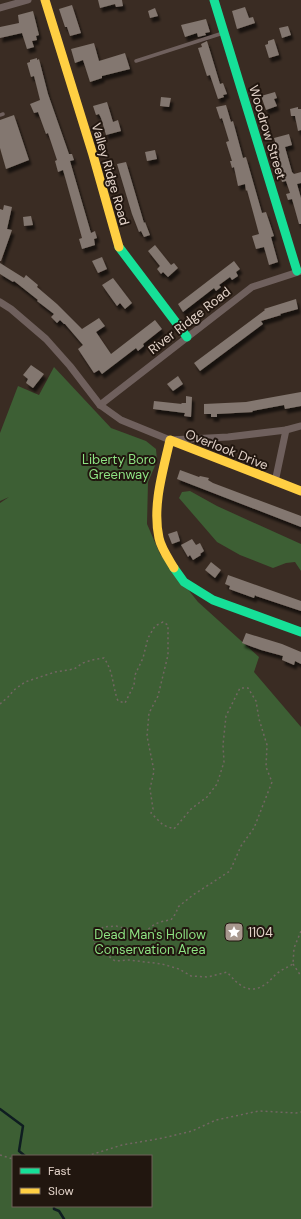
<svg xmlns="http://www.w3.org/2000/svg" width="301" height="1219" viewBox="0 0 301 1219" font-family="'DM Sans',sans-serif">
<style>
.green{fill:#3d5f34;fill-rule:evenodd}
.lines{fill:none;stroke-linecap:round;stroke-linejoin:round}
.stream{stroke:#0f1d21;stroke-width:2.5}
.building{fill:#83776f;filter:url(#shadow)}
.path{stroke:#726662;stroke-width:1.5;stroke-dasharray:2 3;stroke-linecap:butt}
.lane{stroke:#6f605d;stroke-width:3.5}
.street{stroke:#6f605d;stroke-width:7}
.fast{stroke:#16e098;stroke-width:9}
.slow{stroke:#ffcf43;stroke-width:9}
.labels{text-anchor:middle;stroke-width:4;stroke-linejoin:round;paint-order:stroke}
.street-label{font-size:13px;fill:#e2d2c8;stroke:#21160f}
.park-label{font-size:13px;fill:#8de282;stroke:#21160f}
.poi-label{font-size:13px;fill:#e2d2c8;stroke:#21160f;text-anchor:start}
</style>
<defs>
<filter id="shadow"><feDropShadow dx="2.5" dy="4.5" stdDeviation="1" flood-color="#0009"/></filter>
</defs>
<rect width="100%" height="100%" fill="#3a2c23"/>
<g class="green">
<path d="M54,367l57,61 35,13 10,8 1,12 -9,21 -1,42 13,30 38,48 61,55 -5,15 47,55v492h-301v-716l9,-6 -9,4v-68l18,-47 21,9zM13,1156h138v50h-138z"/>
<polygon points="190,491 217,506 301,544 301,571 295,562 286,563 273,568 240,555 217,542 179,498 182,492"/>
</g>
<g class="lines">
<g class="stream">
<polyline points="0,1109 23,1126 19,1151 25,1156"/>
<polyline points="54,1206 54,1209 59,1211 64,1219"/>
</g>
</g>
<g class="building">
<polygon points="98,0 122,0 123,6 116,7 115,4 100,8"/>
<polygon points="72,5 81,33 70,36 67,27 65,27 59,9"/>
<polygon points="245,7 249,18 253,17 255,23 237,29 232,11"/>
<polygon points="155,8 158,16 150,18 148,11"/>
<polygon points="33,11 39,35 36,36 37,40 32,41 34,47 27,49 22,33 0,38 0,27 19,23 18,15"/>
<polygon points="206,19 210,32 205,33 206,35 198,37 197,33 185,37 181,25"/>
<polygon points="288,26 291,35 282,38 279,28"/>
<polygon points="274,39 279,55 269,58 265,45 268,44 268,41"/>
<polygon points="207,41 220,84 223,83 227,94 223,95 224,97 218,99 210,75 207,76 198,48 202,47 201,44"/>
<polygon points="94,43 99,61 125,53 130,69 102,76 102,78 90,82 83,60 75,63 71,49"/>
<polygon points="37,58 37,60 39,59 48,94 69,154 72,154 74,160 70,161 91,233 95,231 97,238 94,239 95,245 82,249 79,239 82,238 63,170 58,172 55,161 57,160 48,133 46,134 38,112 34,113 30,104 40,100 34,76 31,77 27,63 30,62 30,60"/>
<polygon points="275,92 277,98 274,99 277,106 266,110 261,96"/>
<polygon points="161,97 171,98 169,107 160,106"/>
<polygon points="107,102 113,122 118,120 121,131 106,135 101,118 99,114 96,115 93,106"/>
<polygon points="226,105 231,122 233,121 243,158 246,157 262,213 266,212 274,236 271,237 278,262 269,265 264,247 256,249 252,236 259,234 247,190 246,191 245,184 238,186 234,167 232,168 230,161 232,161 226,142 229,141 222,118 220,119 216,107"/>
<polygon points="298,107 298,109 301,109 301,130 298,131 295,116 291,116 290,109"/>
<polygon points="14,115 29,160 6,169 0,148 0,120"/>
<polygon points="289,134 292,145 285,147 292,172 294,174 301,172 301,183 297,184 301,198 301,224 299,224 292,199 288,200 286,194 290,193 286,181 282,182 275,156 279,155 274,138"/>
<polygon points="155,150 157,159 147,161 145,152"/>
<polygon points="126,162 144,223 145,222 150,235 144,237 141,231 139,232 132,214 117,164"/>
<polygon points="4,205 12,207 7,229 12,230 1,261 0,261 0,209 3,210"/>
<polygon points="31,216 33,225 24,226 23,217"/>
<polygon points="155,245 171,265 174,263 178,268 168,277 163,272 161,274 157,269 160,266 148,251"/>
<polygon points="102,257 107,269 98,273 92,261"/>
<polygon points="234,261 240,269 236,272 238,276 232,280 230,277 219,285 221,287 216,291 214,288 183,312 178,304"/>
<polygon points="0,263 24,278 26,275 38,285 37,287 57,304 82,329 99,318 105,326 96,332 111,354 155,320 162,329 143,344 144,346 138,351 136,348 102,374 99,370 94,373 78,349 83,345 65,324 64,324 60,320 57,323 51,317 54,314 37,301 38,300 14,281 13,282 0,274"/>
<polygon points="113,278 132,303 125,309 120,303 117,306 102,285"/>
<polygon points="296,299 298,309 280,314 281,315 261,321 263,324 200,371 194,363 265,310 264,309"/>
<polygon points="31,365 44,374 33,388 26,383 28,379 23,375"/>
<polygon points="178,376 183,384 173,391 167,384"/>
<polygon points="301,392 301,406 285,409 284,405 252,411 253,412 217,414 217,417 211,417 211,414 204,414 204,404 246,402"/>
<polygon points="186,396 192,397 191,417 184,416 185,413 153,409 154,401 182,404 181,403 186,403"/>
<polygon points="180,470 199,477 200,476 209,478 208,480 213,483 301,516 301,527 177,479"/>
<polygon points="177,531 180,541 172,544 168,534"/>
<polygon points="192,539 196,545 200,543 204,551 200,554 201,555 193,560 190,555 188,557 181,545"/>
<polygon points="211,562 221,570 215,578 205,570"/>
<polygon points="228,575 301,601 301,611 256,596 255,595 254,598 229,589 230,586 225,584"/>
<polygon points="246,633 282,644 301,652 301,664 295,661 294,665 282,660 283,656 261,650 242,643"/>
</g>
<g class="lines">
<g class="path">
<path d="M0,704l8,-7 6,-7 11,-8 30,-10 19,-3 9,-6 9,-3 12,-2c10,15 8,27 14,43l7,2 9,-18 1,-10 8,-17 5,-20 7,-12 8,-4 5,3v30l-10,41 -9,17 -2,23 7,35 -4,18 3,20 -2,4 12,12 11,4 17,-20 16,-12 10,-13 7,-22 -1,-17 3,-29 14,-28h8l8,13 3,18 8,26 -1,22 6,15 -18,46 -13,18 -11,25 -37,24 -15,12 -2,6 -5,7c-11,1 -19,4 -26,13l-29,-7 -13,1 -7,9 -3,6 8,8 14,11 14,-1 33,4 17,5 12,7 17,1 19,-5c12,14 23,24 40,11 4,-3 7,-8 12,-11 4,-3 9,-5 14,-8l1,-16 7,-17"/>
<polyline points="293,964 301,976"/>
<polyline points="0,1155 13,1159"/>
<polyline points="87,1156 122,1145 163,1138 192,1131 216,1120 259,1111 296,1113 301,1112"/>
</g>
<g class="lane">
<polyline points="136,61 223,33"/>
<polyline points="0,115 3,114"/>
</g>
<g class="street">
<polyline points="0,8 28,0"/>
<polyline points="0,302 11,309 46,339 70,366 100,405 121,420 170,440 228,437 286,430 301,426"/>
<polyline points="100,405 252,287 301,271"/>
<polyline points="275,482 286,430"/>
</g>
<g class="fast">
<polyline points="214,0 297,271"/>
<polyline points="119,247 187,337"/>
<polyline points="174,568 184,582 213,600 301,632"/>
</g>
<g class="slow">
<polyline points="45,0 93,155 119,247"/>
<path d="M174,568c-6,-10 -13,-20 -15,-30 -7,-32 4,-67 11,-98l131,51"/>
</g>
</g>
<defs>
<symbol id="sight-square" viewBox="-11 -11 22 22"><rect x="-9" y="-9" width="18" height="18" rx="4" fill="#a7988e" stroke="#21160f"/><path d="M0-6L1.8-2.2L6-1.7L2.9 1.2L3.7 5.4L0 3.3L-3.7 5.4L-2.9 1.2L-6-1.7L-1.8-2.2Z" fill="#fff"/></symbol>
</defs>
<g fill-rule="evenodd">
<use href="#sight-square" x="223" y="921" width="22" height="22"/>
</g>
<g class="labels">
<g class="street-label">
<text transform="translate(268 132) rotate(73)" y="5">Woodrow Street</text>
<text transform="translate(111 174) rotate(74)" y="5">Valley Ridge Road</text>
<text transform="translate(189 320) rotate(-38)" y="5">River Ridge Road</text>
<text transform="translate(227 449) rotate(22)" y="5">Overlook Drive</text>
</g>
<g class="park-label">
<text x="119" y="464">Liberty Boro<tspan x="119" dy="15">Greenway</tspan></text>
<text x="150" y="939">Dead Man's Hollow<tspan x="150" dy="15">Conservation Area</tspan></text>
</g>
<g class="poi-label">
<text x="248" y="937">1104</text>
</g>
</g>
<rect x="12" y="1155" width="140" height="52" fill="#21160f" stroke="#6e6159"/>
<rect x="20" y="1168" width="20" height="6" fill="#16e098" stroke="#6e6159"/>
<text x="48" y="1175" font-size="12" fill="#e2d2c8">Fast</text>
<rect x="20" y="1188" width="20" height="6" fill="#ffcf43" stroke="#6e6159"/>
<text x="48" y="1195" font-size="12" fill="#e2d2c8">Slow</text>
</svg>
